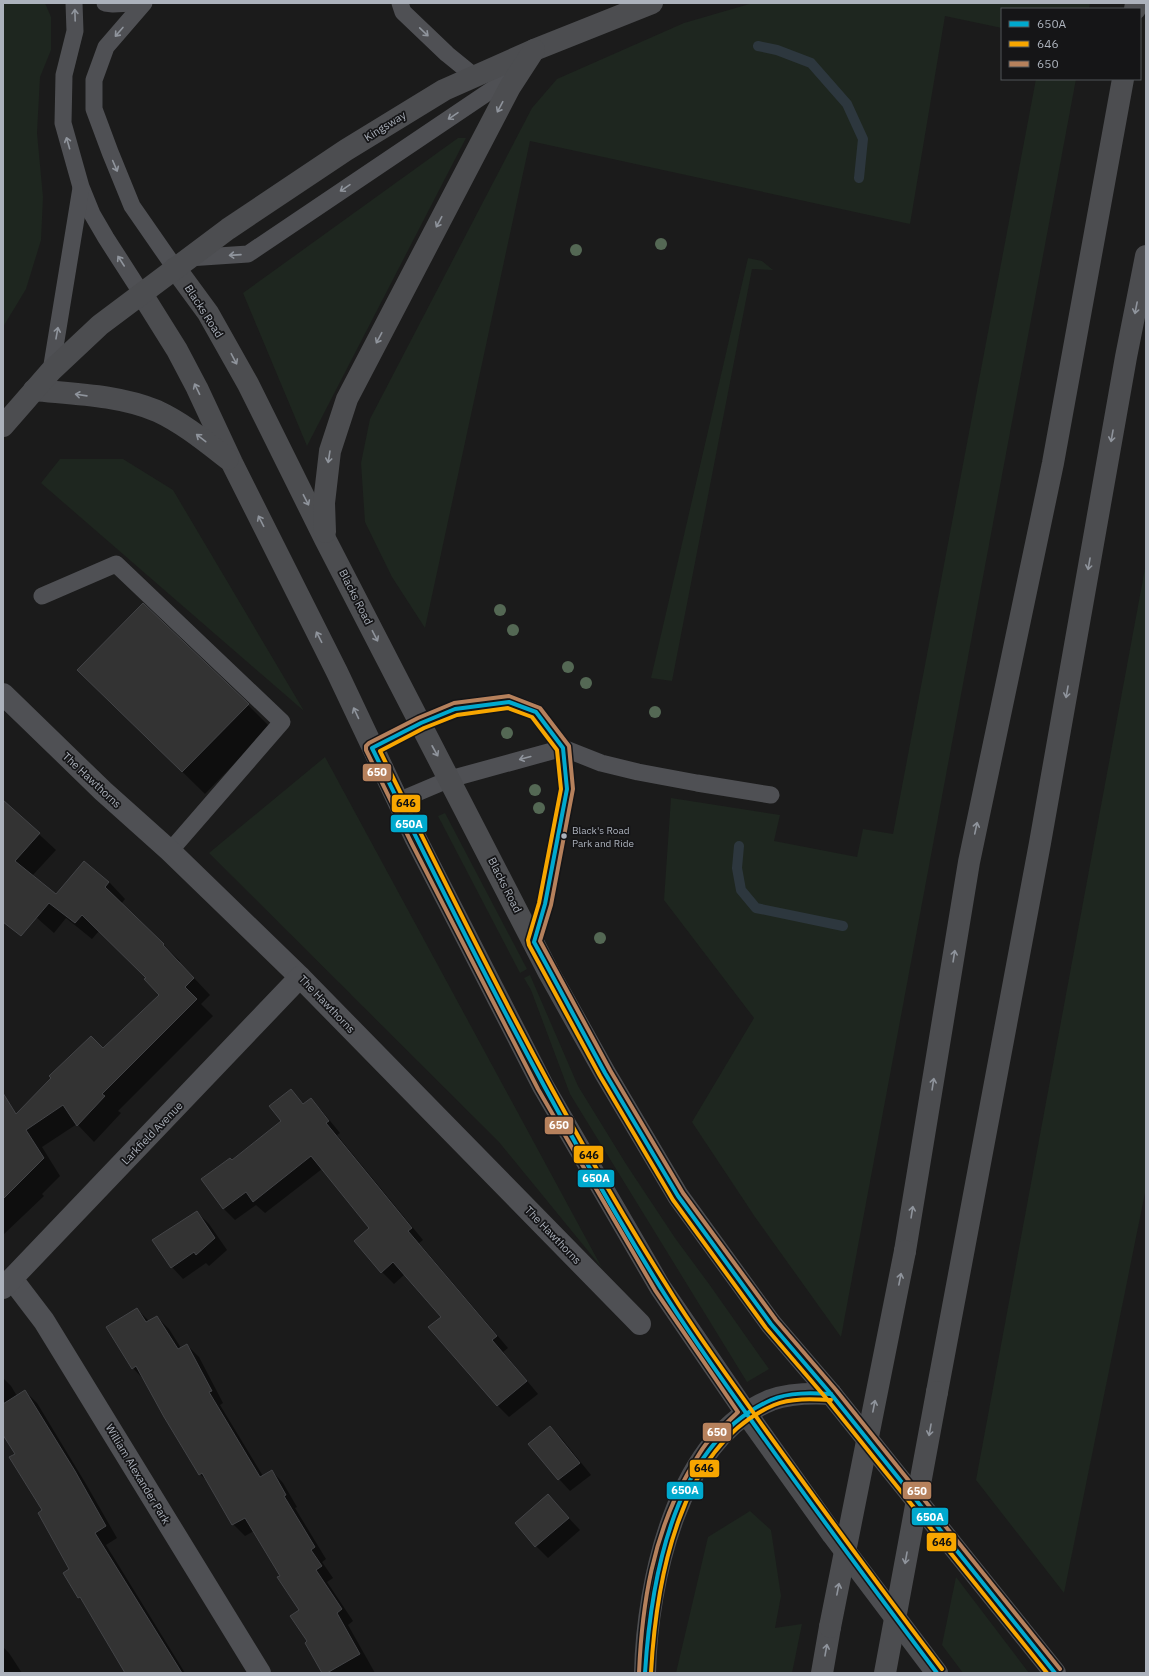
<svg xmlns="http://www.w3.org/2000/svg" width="1149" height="1676" viewBox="0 0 1149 1676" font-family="'IBM Plex Sans',sans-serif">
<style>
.green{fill:#1e261f}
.shadow{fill:#0007}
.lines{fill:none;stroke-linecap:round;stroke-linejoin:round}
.stream{stroke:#2d373e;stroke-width:10}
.building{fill:#333;stroke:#434447}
.service{stroke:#4f5054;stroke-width:17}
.minor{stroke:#4f5054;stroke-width:22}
.primary{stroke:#4c4d50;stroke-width:22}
.trunk{stroke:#4c4d50;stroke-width:22}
.motorway{stroke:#4c4d50;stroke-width:22}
.motorway-bridge{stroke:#4c4d50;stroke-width:22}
.bus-1-casing{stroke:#151517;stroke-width:7}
.bus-2-casing{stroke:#151517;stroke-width:7}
.bus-3-casing{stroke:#151517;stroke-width:7}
.bus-1{stroke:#00a9ce;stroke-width:4}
.bus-2{stroke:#f7a600;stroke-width:4}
.bus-3{stroke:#b6815c;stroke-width:4}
.tree{fill:#546854}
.oneway{stroke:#90959d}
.oneway2{stroke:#8f949c}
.bus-dot{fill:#acb2bc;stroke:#151517;stroke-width:1.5}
.labels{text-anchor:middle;stroke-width:3.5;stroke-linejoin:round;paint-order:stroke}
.bus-label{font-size:10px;fill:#acb2bc;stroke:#151517;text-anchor:start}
.street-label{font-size:11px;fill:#acb2bc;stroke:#151517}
.line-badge{stroke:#151517;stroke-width:1.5}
.badge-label{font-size:11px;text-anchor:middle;font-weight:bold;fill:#fff}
.pale-badge-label{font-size:11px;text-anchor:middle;font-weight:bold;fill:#111}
</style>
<rect width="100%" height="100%" fill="#1b1b1b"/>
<g class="green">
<polygon points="3,3 45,3 51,17 51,50 40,77 37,133 43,197 41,240 26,289 3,327"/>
<polygon points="753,3 1090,3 1089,9 1002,9 1002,28 945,16 910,224 530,141 425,628 392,577 365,522 361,463 370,419 532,108 557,79 684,23"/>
<polygon points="1036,79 1076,79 841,1337 755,1217 692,1122 754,1018 664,900 671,798 780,815 774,841 857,857 863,829 893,834"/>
<polygon points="458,138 466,138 307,446 243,293"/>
<polygon points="748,258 762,261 773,270 752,269 672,681 651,678"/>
<polygon points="60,459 123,459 173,490 304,711 41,483"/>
<polygon points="1146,563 1146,1188 1064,1593 976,1480"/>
<polygon points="325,757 602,1268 499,1142 209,853"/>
<polygon points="445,813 527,969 520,973 438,816"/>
<polygon points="530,975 578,1086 626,1164 675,1238 709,1284 769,1369 747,1382 570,1094 531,990 524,978"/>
<polygon points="750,1511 771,1530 781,1596 775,1628 802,1624 792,1673 676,1673 708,1537"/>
<polygon points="956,1577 1029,1673 963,1673 942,1645"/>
</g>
<g class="shadow">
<polygon points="101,692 248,705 270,727 205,794"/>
<polygon points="3,801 56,850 32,876 56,896 109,882 125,899 121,904 180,961 179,962 210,995 201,1004 213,1016 118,1111 121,1113 94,1142 77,1124 42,1147 60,1176 42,1194 44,1196 3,1235 3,1128 103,1050 161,995 147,978 99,931 92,939 66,918 54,933 3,888"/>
<polygon points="291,1090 304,1104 311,1099 322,1111 340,1133 337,1135 423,1240 419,1243 508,1348 503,1352 538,1394 509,1417 497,1405 442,1317 405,1274 394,1284 382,1272 370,1229 322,1169 265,1213 256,1205 235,1220 223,1208 232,1161 282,1121"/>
<polygon points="197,1212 209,1224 227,1250 209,1266 206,1263 183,1279 172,1267"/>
<polygon points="137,1309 149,1321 157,1317 169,1329 181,1348 187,1345 199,1357 223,1403 220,1405 263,1476 272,1471 283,1483 297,1507 295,1508 326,1559 322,1562 333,1578 327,1582 353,1621 348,1625 375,1673 323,1673 309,1642 301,1610 254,1531 245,1536 233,1524 210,1484 200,1474 144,1380 133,1368"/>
<polygon points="3,1378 11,1386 17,1396 25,1391 37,1403 86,1484 117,1538 106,1545 185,1673 127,1673 85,1604 79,1597 71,1569 16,1454 3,1433"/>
<polygon points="550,1427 562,1439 591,1475 570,1491 559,1479"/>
<polygon points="548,1496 580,1530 548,1558 536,1546"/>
<polygon points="3,1647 9,1653 22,1673 3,1673"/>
</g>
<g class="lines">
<g class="stream">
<polyline points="758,46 777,50 811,63 847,104 863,139 859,178"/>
<polyline points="739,846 737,868 741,890 756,908 843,926"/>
</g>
</g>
<g class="building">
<polygon points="143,603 249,704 182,772 77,670"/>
<polygon points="3,800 40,833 15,861 56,894 84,861 109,882 105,887 164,944 163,945 194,978 185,987 197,999 102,1094 105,1096 77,1126 63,1105 26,1130 44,1158 3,1199 3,1093 16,1114 51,1078 49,1076 91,1036 103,1048 159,995 144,979 146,978 82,915 75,923 49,903 21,936 3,922"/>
<polygon points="291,1089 303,1104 311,1098 329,1121 326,1123 412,1228 408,1231 497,1336 492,1340 527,1381 497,1406 428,1327 441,1317 393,1262 381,1273 354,1241 369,1228 311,1156 253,1202 246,1192 223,1209 201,1179 230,1158 232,1160 281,1121 269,1106"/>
<polygon points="197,1211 215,1238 196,1255 194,1252 171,1268 152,1240"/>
<polygon points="137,1308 146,1322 157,1316 178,1349 187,1344 212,1391 209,1392 260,1477 272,1470 286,1495 284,1496 315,1547 311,1550 322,1566 316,1570 342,1609 337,1613 360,1654 327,1673 322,1673 305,1643 307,1641 290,1616 299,1610 277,1577 280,1576 245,1518 232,1525 202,1473 199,1475 164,1417 136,1366 132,1369 106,1327"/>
<polygon points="25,1390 75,1471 106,1526 95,1533 182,1673 125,1673 80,1597 78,1598 63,1573 69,1569 38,1513 42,1510 9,1457 15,1454 3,1435 3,1404"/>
<polygon points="550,1426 580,1463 558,1480 528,1444"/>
<polygon points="548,1494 569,1518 535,1547 515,1523"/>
</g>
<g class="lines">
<g class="service">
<polyline points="74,3 75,31 64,75 63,123 81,187 92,214 106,238 142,294"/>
<polyline points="105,3 113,4 133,3"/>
<polyline points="144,3 106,47 94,80 94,109 110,152 132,206 175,268"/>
<polyline points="400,3 403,12 447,54 474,76"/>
<polyline points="188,258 248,254 518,72"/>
<polyline points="51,371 81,188"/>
<polyline points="42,596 116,564 282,722 170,851"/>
<polyline points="372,748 421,723 455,709 509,702 536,712 563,748 567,789 545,904 534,942"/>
<polyline points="398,801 450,779 563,748 601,763 638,772 697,783 771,795"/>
</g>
<g class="minor">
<polyline points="3,694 103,791 170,851 300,977 640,1324"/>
<polyline points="12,1279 44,1321 260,1673"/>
<polyline points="3,1288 300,977"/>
</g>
<g class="primary">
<polyline points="175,268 208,313 248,384 325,539 549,973 605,1073 678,1196 771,1324 831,1394"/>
<polyline points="142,294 177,350 197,388 232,463 337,672 416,839 543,1086 660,1287 746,1413"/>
<path d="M34,390c40,4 85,5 123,21 26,12 49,31 71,48"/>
<polyline points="3,426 51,371 100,325 228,229 346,150 444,90 534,50 652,3"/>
<polyline points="325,532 324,503 330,451 347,399 510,87 534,50"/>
</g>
<g class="trunk">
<polyline points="831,1394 1055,1673"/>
<polyline points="746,1413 833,1535 937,1673"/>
</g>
<g class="motorway">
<polyline points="1135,9 1136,3"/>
<polyline points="905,1251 969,862 1053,463 1123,79"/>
<polyline points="937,1392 1040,843 1126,357 1146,256"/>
<path d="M645,1673c2,-90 32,-235 126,-273 19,-7 40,-7 60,-6"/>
<polyline points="822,1673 830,1627"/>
</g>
<g class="motorway-bridge">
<polyline points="830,1627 905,1251"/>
<polyline points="885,1673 937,1392"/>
</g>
<defs>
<g id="bus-1">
<path d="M645,1673c6,-95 28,-229 126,-273 18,-8 41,-7 60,-6"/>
<path d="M937,1673c-61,-81 -122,-163 -181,-246 -33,-46 -66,-92 -96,-140 -107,-173 -198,-356 -288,-539l49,-25 34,-14 54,-7 27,10 27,36 4,41 -22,115 -11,38 71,131 73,123 93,128 60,70 224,279"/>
</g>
<g id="bus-2">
<path d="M942,1669c-61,-80 -121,-162 -180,-244 -32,-46 -66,-91 -95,-139 -108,-171 -198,-354 -287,-535l44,-23 33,-13 51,-7 24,9 25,33 4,39 -22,114 -11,37 1,5 71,131 73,124 93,128 60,70 221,275"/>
<path d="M651,1673c5,-91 28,-227 123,-268 17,-7 38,-6 57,-5"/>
</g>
<path id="bus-3" d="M639,1673c3,-70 14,-138 49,-200 6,-10 11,-20 18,-29 9,-11 21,-21 32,-32l-83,-122 -117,-201 -127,-247 -45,-92v-4l3,-3 49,-25 36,-15 55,-7 31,12 29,38 4,43 -22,116 -11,36 70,129 73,123 93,127 60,70 224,279"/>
</defs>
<use href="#bus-1" class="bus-1-casing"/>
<use href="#bus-2" class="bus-2-casing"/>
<use href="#bus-3" class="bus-3-casing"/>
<use href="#bus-1" class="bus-1"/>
<use href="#bus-2" class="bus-2"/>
<use href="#bus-3" class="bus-3"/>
</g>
<g class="tree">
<circle cx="661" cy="244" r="6"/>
<circle cx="576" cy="250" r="6"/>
<circle cx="500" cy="610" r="6"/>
<circle cx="513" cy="630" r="6"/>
<circle cx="568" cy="667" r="6"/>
<circle cx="586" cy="683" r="6"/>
<circle cx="655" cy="712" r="6"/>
<circle cx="507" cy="733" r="6"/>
<circle cx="535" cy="790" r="6"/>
<circle cx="539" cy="808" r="6"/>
<circle cx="600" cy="938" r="6"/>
</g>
<defs><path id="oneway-shaft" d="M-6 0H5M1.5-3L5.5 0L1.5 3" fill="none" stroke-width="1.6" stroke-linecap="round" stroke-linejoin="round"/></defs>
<g class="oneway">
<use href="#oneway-shaft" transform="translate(75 15) rotate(-92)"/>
<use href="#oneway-shaft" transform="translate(119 32) rotate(131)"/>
<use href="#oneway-shaft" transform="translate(424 32) rotate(44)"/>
<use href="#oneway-shaft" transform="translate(453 116) rotate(146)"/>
<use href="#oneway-shaft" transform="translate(68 143) rotate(-106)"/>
<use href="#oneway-shaft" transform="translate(115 166) rotate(67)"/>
<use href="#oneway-shaft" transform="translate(345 188) rotate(146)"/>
<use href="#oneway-shaft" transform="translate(235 255) rotate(176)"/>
<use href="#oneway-shaft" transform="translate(121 261) rotate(-123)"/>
<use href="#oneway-shaft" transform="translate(57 333) rotate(-80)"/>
<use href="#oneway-shaft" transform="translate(525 758) rotate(165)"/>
</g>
<g class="oneway2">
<use href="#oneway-shaft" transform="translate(500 107) rotate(118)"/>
<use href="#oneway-shaft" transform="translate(439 222) rotate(118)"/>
<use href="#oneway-shaft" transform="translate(1136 308) rotate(101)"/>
<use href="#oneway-shaft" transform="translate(379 338) rotate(118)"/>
<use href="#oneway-shaft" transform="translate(234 359) rotate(62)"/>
<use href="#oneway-shaft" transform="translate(197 389) rotate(-116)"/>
<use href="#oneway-shaft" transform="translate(81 395) rotate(-172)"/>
<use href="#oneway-shaft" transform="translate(1112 436) rotate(100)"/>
<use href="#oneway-shaft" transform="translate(201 438) rotate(-142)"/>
<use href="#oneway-shaft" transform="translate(329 457) rotate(99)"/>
<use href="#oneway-shaft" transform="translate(306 500) rotate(63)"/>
<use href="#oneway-shaft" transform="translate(261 521) rotate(-117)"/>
<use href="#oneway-shaft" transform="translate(1089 564) rotate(100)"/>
<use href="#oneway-shaft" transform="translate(375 636) rotate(63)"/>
<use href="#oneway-shaft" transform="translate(319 637) rotate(-117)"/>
<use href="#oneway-shaft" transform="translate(1067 692) rotate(100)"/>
<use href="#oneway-shaft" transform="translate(356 713) rotate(-115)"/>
<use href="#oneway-shaft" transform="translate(435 751) rotate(61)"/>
<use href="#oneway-shaft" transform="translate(976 828) rotate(-78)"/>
<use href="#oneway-shaft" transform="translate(954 956) rotate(-81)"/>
<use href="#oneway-shaft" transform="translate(933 1084) rotate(-81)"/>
<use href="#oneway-shaft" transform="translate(912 1212) rotate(-81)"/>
<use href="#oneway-shaft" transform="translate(900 1279) rotate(-79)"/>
<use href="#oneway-shaft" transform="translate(874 1406) rotate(-79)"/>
<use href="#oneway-shaft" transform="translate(930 1430) rotate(100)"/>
<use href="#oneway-shaft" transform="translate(906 1558) rotate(100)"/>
<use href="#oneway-shaft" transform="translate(838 1589) rotate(-79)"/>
<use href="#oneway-shaft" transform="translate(826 1650) rotate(-80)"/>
</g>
<circle class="bus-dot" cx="564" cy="836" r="3.5"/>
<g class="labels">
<g class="bus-label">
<text x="572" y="834">Black's Road<tspan x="572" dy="13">Park and Ride</tspan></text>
</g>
<g class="street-label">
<text transform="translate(385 126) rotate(-32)" y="4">Kingsway</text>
<text transform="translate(204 311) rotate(57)" y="4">Blacks Road</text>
<text transform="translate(356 597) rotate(63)" y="4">Blacks Road</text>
<text transform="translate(92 780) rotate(43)" y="4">The Hawthorns</text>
<text transform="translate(505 885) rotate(63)" y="4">Blacks Road</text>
<text transform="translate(327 1004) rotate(46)" y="4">The Hawthorns</text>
<text transform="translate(152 1133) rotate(-46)" y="4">Larkfield Avenue</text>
<text transform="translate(553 1235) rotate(46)" y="4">The Hawthorns</text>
<text transform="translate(138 1474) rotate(59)" y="4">William Alexander Park</text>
</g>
</g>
<g class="line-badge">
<rect x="362" y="763" width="30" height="19" rx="4" fill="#b6815c"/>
<rect x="391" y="794" width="30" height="19" rx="4" fill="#f7a600"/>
<rect x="390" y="814" width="38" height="19" rx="4" fill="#00a9ce"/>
<rect x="544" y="1116" width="30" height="19" rx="4" fill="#b6815c"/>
<rect x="573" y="1145" width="31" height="19" rx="4" fill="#f7a600"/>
<rect x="577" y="1169" width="38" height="19" rx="4" fill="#00a9ce"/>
<rect x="702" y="1422" width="30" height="20" rx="4" fill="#b6815c"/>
<rect x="689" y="1459" width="31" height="19" rx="4" fill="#f7a600"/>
<rect x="666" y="1481" width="38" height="19" rx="4" fill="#00a9ce"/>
<rect x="902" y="1481" width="30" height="19" rx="4" fill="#b6815c"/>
<rect x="911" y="1507" width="38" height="19" rx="4" fill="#00a9ce"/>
<rect x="926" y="1532" width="31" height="20" rx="4" fill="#f7a600"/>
</g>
<g class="badge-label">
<text x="377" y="776">650</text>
<text x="409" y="828">650A</text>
<text x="559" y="1129">650</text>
<text x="596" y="1182">650A</text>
<text x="717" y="1436">650</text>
<text x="685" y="1494">650A</text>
<text x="917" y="1495">650</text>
<text x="930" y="1521">650A</text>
</g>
<g class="pale-badge-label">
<text x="406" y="807">646</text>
<text x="589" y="1159">646</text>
<text x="704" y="1472">646</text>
<text x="942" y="1546">646</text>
</g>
<rect width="1149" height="1676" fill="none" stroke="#acb2bc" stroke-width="8"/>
<rect x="1001" y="8" width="140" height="72" fill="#151517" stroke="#515459"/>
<rect x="1009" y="21" width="20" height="6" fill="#00a9ce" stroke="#515459"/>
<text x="1037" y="28" font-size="12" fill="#acb2bc">650A</text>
<rect x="1009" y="41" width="20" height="6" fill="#f7a600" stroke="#515459"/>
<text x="1037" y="48" font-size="12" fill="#acb2bc">646</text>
<rect x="1009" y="61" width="20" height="6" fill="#b6815c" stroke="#515459"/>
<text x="1037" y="68" font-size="12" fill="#acb2bc">650</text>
</svg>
